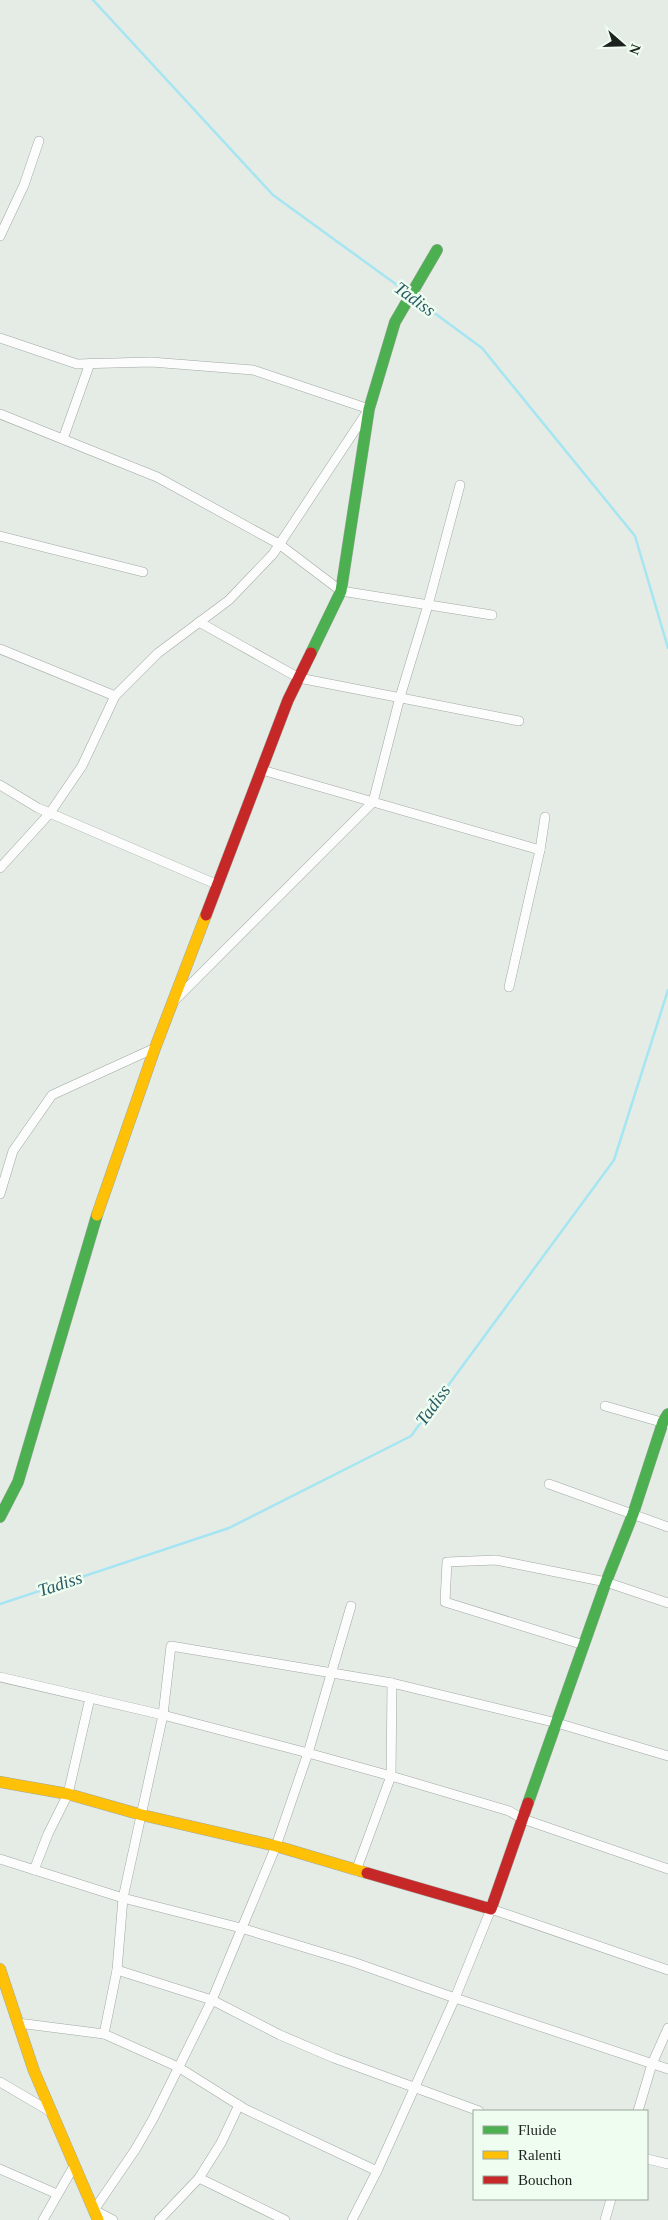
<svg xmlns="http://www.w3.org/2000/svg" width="668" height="2220" viewBox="0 0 668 2220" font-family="Georgia,serif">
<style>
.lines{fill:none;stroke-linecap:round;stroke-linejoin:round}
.stream{stroke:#a6e5f2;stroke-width:2.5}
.street-casing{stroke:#a2a8a3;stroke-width:10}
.fast-casing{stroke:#a2a8a3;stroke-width:12}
.slow-casing{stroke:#a2a8a3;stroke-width:12}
.jam-casing{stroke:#a2a8a3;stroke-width:12}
.street{stroke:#fbfcfb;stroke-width:9}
.fast{stroke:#4caf50;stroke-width:11}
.slow{stroke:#ffc107;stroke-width:11}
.jam{stroke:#c62828;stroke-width:11}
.labels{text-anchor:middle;stroke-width:5;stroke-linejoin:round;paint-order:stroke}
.water-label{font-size:18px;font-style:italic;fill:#295a66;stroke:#eefdf0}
</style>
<rect width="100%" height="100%" fill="#e4ece5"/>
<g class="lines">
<g class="stream">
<polyline points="93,0 273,195 408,293"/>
<polyline points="414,298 482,348 635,536 668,648"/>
<polyline points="0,1604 229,1528 411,1436 614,1160 668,990"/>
</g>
<defs>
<g id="street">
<polyline points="0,236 24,185 39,141"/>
<polyline points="0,338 77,364 151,362 253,370 369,409 273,554 229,600 158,653 115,696 82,766 50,813 0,868"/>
<polyline points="0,414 157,477 279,544 341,591 492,615"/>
<polyline points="63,439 90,363"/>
<polyline points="0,536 143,572"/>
<polyline points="199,622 299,678 519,721"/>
<polyline points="0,649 115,696"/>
<polyline points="262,770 540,850"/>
<polyline points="0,785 38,808 218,885"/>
<polyline points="509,987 540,850 545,817"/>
<polyline points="176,999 373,802 400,697 428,605 460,485"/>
<polyline points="0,1194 13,1151 52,1095 155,1048"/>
<polyline points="605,1406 668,1424"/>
<polyline points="549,1484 668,1527"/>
<polyline points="584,1645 445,1602 447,1562 496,1560 606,1582 668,1603"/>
<polyline points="0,1677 163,1715 308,1753 391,1776 509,1811 523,1819 668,1869"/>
<polyline points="0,1859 123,1898 241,1928 353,1962 455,1998 377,2171 352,2220"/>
<polyline points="34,1870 48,1834 68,1794 90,1698"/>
<polyline points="356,1871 391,1776 392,1683"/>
<polyline points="117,1970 212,2000 280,2035 334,2058 479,2111"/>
<polyline points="668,1970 491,1909 455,1998 668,2069"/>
<polyline points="18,2023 104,2034 178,2067 245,2109 377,2171"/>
<polyline points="104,2034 117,1970 123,1898 163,1715 171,1646 392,1683 557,1723 668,1756"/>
<polyline points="0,2082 51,2112"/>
<polyline points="638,2111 652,2064 668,2028"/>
<polyline points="647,2159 668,2164"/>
<polyline points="0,2169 57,2194"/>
<polyline points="199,2178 285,2220"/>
<polyline points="43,2220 74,2166"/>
<polyline points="113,2220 94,2210 135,2150 153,2119 212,2000 276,1846 308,1753 351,1606"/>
<polyline points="159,2220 199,2178 221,2143 239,2105"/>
<polyline points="605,2220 611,2199"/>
</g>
<g id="fast">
<polyline points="311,653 341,591 369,409 395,322 437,250"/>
<polyline points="0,1517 18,1482 97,1215"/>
<polyline points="528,1803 606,1582 633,1514 663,1422 668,1414"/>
</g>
<g id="slow">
<polyline points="97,1215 155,1048 206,915"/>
<polyline points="0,1782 68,1794 142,1815 276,1846 367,1873"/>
<polyline points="0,1969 34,2071 98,2220"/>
</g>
<g id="jam">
<polyline points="206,915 288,700 311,653"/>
<polyline points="367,1873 491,1909 528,1803"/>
</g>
</defs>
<use href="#street" class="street-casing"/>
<use href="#fast" class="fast-casing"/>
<use href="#slow" class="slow-casing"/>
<use href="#jam" class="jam-casing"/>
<use href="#street" class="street"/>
<use href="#fast" class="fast"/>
<use href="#slow" class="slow"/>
<use href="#jam" class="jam"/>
</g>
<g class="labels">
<g class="water-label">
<text transform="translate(415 299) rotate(36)" y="6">Tadiss</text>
<text transform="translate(433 1405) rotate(-54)" y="6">Tadiss</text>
<text transform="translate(60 1584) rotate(-18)" y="6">Tadiss</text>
</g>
</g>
<rect x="473" y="2110" width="175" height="90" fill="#eefdf0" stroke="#9aa59c"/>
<rect x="483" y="2126" width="25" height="8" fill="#4caf50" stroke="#9aa59c"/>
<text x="518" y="2135" font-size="15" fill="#1d221e">Fluide</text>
<rect x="483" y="2151" width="25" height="8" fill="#ffc107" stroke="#9aa59c"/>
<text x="518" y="2160" font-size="15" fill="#1d221e">Ralenti</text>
<rect x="483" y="2176" width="25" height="8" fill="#c62828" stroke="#9aa59c"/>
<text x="518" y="2185" font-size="15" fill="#1d221e">Bouchon</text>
<g transform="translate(623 45) rotate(110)" stroke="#eefdf0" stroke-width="4" paint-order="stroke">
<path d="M0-4L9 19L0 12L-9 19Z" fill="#1d221e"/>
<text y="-8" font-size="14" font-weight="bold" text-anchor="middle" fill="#1d221e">N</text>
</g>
</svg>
